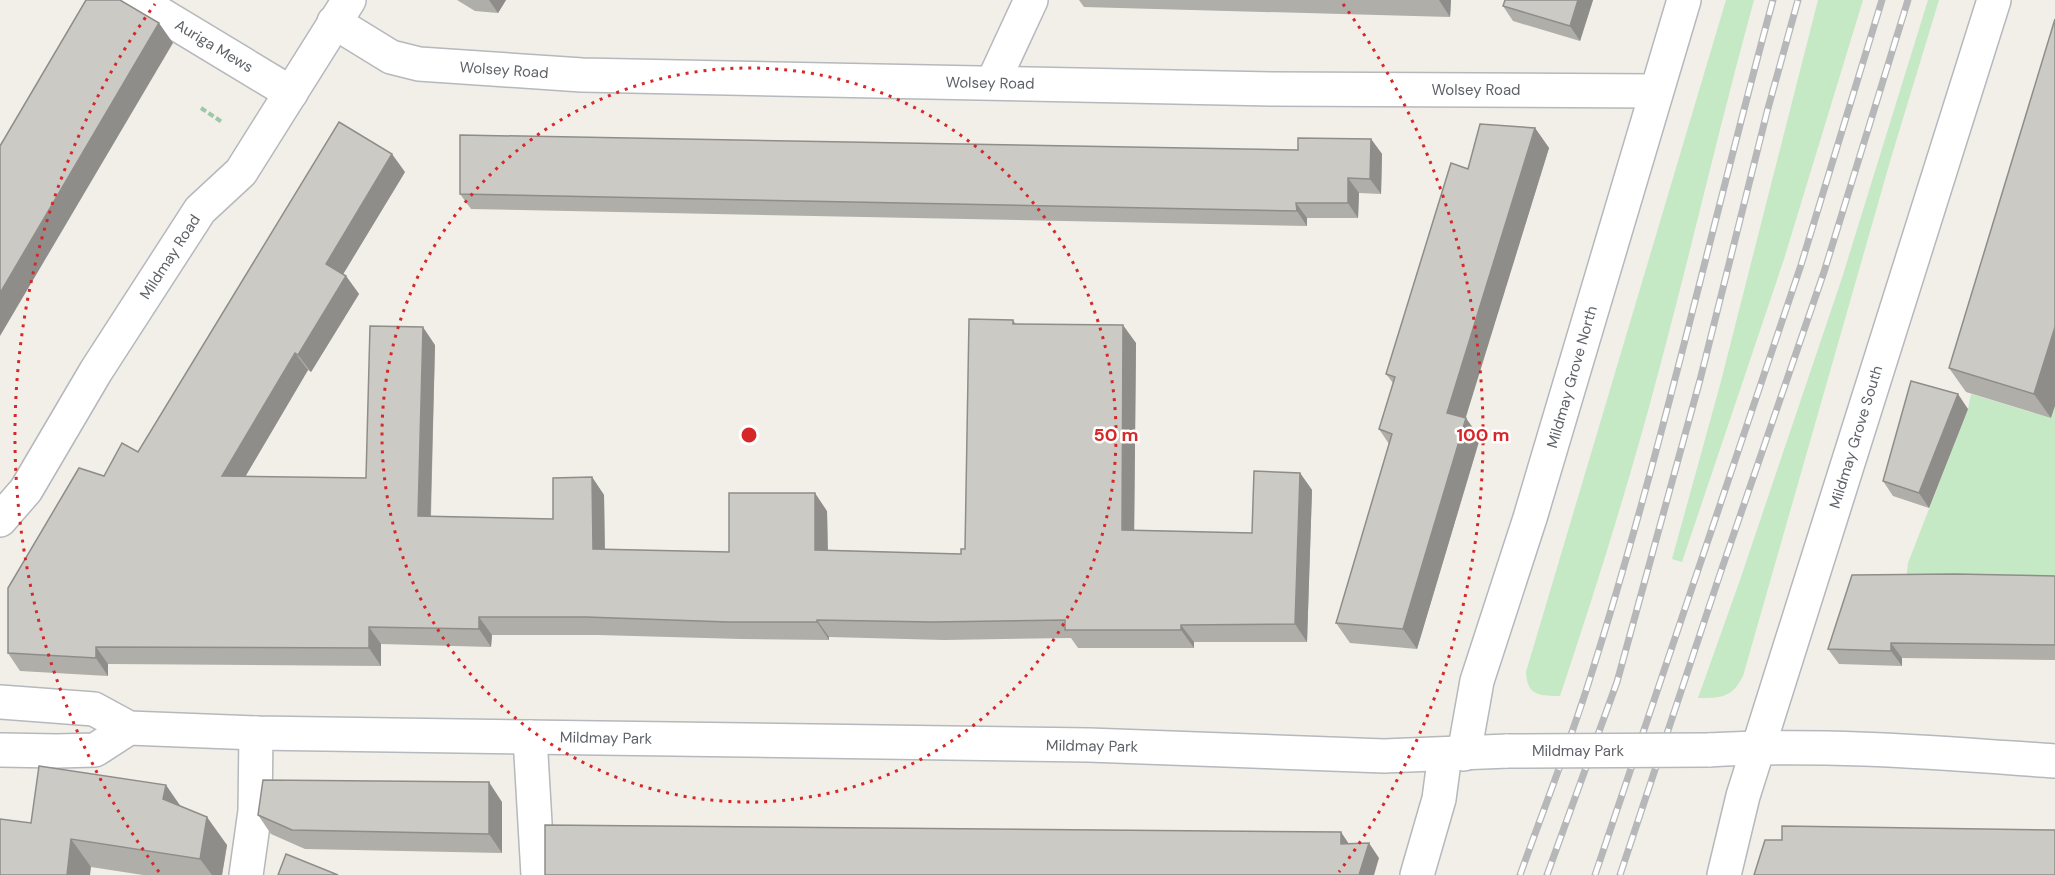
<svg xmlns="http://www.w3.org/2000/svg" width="2055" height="875" viewBox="0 0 2055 875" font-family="'DM Sans',sans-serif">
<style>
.green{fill:#c5e8c5}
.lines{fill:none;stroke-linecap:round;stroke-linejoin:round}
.minor-casing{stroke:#b5b8bc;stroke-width:36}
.path{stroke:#9cc7a9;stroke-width:4;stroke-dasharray:6 3;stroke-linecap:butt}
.minor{stroke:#fff;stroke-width:33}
.rail-casing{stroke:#b6b7b8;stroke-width:7}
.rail{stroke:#fff;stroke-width:4.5;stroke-dasharray:14;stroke-linecap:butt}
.minor-bridge-casing{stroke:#b5b8bc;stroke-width:36;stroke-linecap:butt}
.minor-bridge{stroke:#fff;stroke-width:33}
.wall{fill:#afaea9}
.shaded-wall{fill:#8f8d8a}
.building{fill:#cccac5;stroke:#8f8d8a;stroke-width:1.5}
.ring{fill:none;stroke:#d62828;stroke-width:3;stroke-dasharray:3 6}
.labels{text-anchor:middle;stroke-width:5;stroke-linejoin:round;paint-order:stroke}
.street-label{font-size:15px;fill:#5f6368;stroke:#fff}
.centre{fill:#d62828;stroke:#fff;stroke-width:3}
.ring-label{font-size:18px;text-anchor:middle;font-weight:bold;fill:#d62828;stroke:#fff;stroke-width:5;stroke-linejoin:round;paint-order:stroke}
</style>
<rect width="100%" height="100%" fill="#f1efe8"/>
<g class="green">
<path d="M1726,0h28c-34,123 -62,247 -95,370 -29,110 -63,218 -99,326 -20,0 -33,0 -34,-24z"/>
<polygon points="1818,0 1863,0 1784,259 1682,562 1672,559 1720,385"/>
<path d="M1928,0h11l-48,158 -148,518c-11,22 -22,22 -45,22l42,-118 102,-302z"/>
<polygon points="1971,394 2051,418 2055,406 2055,590 1905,590 1908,563 1968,409"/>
</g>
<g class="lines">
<defs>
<g id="minor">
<polyline points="137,0 291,93"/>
<polyline points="334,22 391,57 419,64 582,75 1273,89 1656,91"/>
<polyline points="993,82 1031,0"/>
<polyline points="0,520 26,490 96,371 200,210 241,172 349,0"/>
<polyline points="0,702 94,709 129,728 256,733 1089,745 1384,756 1508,751"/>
<polyline points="530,737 538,875"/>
<polyline points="0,750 57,751 95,750 129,728"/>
<path d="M1708,750c116,-7 232,3 347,11"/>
<polyline points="1464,754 1477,681 1530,518 1684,0"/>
<polyline points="246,875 255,811 256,733"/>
<polyline points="1417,875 1439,799 1445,754"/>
<polyline points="1724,875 1743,796 1994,0"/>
</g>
</defs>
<use href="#minor" class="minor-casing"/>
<polyline class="path" points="201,108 222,122"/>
<use href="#minor" class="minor"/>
<defs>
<g id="rail">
<path d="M1520,875c24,-67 51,-135 72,-203 70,-221 120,-448 181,-672"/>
<polyline points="1547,875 1617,682 1700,380 1767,112 1798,0"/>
<polyline points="1595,875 1801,265 1882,0"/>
<polyline points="1620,875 1720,574 1824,272 1908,0"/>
</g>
</defs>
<use href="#rail" class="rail-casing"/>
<use href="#rail" class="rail"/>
<defs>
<polyline id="minor-bridge" points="1508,751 1708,750"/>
</defs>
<use href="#minor-bridge" class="minor-bridge-casing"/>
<use href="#minor-bridge" class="minor-bridge"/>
</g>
<g class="wall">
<polygon points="457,0 506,0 498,13 475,11"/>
<polygon points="1079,0 1451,0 1450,17 1084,7"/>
<polygon points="1505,0 1593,0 1580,41 1513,21 1503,6"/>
<polygon points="2055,19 2051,418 1966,392 1949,368"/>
<polygon points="1535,128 1549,148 1465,418 1480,438 1417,649 1350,643 1336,623 1389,444 1379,429 1393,383 1386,374"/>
<polygon points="1371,139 1382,154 1381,194 1359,193 1358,218 1307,218 1307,226 471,209 460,194 1298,150"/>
<polygon points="405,172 343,274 346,276 359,294 311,372 308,370 245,477 366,478 435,345 431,517 553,519 592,477 604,495 605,549 729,552 827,511 828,550 961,554 965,549 1013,320 1016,324 1136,343 1134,530 1252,533 1300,473 1312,490 1307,642 1194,642 1194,648 1078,648 1071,638 944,640 829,637 829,640 741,639 598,635 492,635 491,647 381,644 381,666 108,664 108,676 20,671 8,653 104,476 138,452"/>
<polygon points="1968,409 1929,508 1893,496 1883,481"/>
<polygon points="2055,576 2055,660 1902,658 1902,666 1839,664 1828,649"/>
<polygon points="502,802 502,853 305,849 271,834 258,815"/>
<polygon points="181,806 227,845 222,875 143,875 91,867 31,823"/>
</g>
<g class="shaded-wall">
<polygon points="489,0 506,0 498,13"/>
<polygon points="1439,0 1451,0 1450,17"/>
<polygon points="1578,0 1593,0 1580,41 1570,26"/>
<polygon points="159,23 173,43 0,336 0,293"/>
<polygon points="1535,128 1549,148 1461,433 1447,413"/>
<polygon points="1371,139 1382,154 1381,194 1370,179"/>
<polygon points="392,154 405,172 339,281 326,264"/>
<polygon points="1348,178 1359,193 1358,218 1348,203"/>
<polygon points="1296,203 1307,218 1307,226 1297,211"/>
<polygon points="346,276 359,294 311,372 298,355"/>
<polygon points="1123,325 1136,343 1134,548 1122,530"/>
<polygon points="423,327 435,345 430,534 418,516"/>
<polygon points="2055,327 2055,406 2051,418 2034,394"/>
<polygon points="295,353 308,370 235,494 222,476"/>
<polygon points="1958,394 1968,409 1929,508 1919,493"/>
<polygon points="1466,418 1480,438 1417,649 1403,629"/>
<polygon points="1300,473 1312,490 1307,642 1295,624"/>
<polygon points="592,477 604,495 605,567 593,549"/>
<polygon points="815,493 827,511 828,568 815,550"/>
<polygon points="479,617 492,635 491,647 479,629"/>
<polygon points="817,620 829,637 829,640 817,622"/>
<polygon points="1181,625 1194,642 1194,648 1181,630"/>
<polygon points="369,627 381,644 381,666 369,648"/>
<polygon points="1891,643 1902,658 1902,666 1891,651"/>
<polygon points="96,647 108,664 108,676 96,658"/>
<polygon points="489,782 502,802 502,853 489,834"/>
<polygon points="166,785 186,814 163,799"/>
<polygon points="207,817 227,845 222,875 212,875 200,859"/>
<polygon points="1341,832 1351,847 1341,844"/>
<polygon points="71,839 91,867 90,875 67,875"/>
<polygon points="1369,843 1379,858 1374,875 1359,875"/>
</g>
<g class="building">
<polygon points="86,0 120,0 159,23 0,293 0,146"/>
<polygon points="1505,0 1578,0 1570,26 1503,6"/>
<polygon points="2055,19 2055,327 2034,394 1949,368"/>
<polygon points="339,122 392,154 326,264 346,276 298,355 295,353 222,476 366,478 370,326 423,327 418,516 553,519 553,478 592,477 593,549 729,552 729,493 815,493 815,550 961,554 961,549 965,549 969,319 1013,320 1013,324 1123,325 1122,530 1252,533 1254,471 1300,473 1295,624 1181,625 1181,630 1065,630 1065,620 932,622 817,620 817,622 728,622 586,617 479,617 479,629 369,627 369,648 96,647 96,658 8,653 8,588 79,468 104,476 122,443 138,452"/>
<polygon points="1480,124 1535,128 1447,413 1466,418 1403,629 1336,623 1392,434 1379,429 1395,377 1386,374 1451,163 1468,169"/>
<polygon points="460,135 1298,150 1298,138 1371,139 1370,179 1348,178 1348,203 1296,203 1297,211 460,194"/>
<polygon points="1911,381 1958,394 1919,493 1883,481"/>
<polygon points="1955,574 2055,576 2055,645 1891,643 1891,651 1828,649 1852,575"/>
<polygon points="39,766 166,785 163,799 207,817 200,859 71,839 67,875 0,875 0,819 31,823"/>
<polygon points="263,780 489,782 489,834 292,830 258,815"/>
<polygon points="545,825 1341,832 1341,844 1369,843 1359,875 545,875"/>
<polygon points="1782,826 2055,830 2055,875 1754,875 1765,840 1782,840"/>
<polygon points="286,854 338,875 278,875"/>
</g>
<g class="ring">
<circle cx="749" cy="435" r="367"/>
<path d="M159 872A734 734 0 0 1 155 4M1343 4A734 734 0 0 1 1339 872"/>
</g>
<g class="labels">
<g class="street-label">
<text transform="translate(214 46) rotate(31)" y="5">Auriga Mews</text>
<text transform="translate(504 70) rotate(4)" y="5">Wolsey Road</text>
<text transform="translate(990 83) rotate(1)" y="5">Wolsey Road</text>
<text x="1476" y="95">Wolsey Road</text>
<text transform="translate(170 257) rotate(-57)" y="5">Mildmay Road</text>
<text transform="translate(1572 377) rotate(-74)" y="5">Mildmay Grove North</text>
<text transform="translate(1856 437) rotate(-73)" y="5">Mildmay Grove South</text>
<text transform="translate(606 738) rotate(1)" y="5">Mildmay Park</text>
<text transform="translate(1092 746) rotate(1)" y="5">Mildmay Park</text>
<text x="1578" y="756">Mildmay Park</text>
</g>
</g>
<circle cx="749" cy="435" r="9" class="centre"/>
<g class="ring-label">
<text x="1116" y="441">50 m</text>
<text x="1483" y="441">100 m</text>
</g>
</svg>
